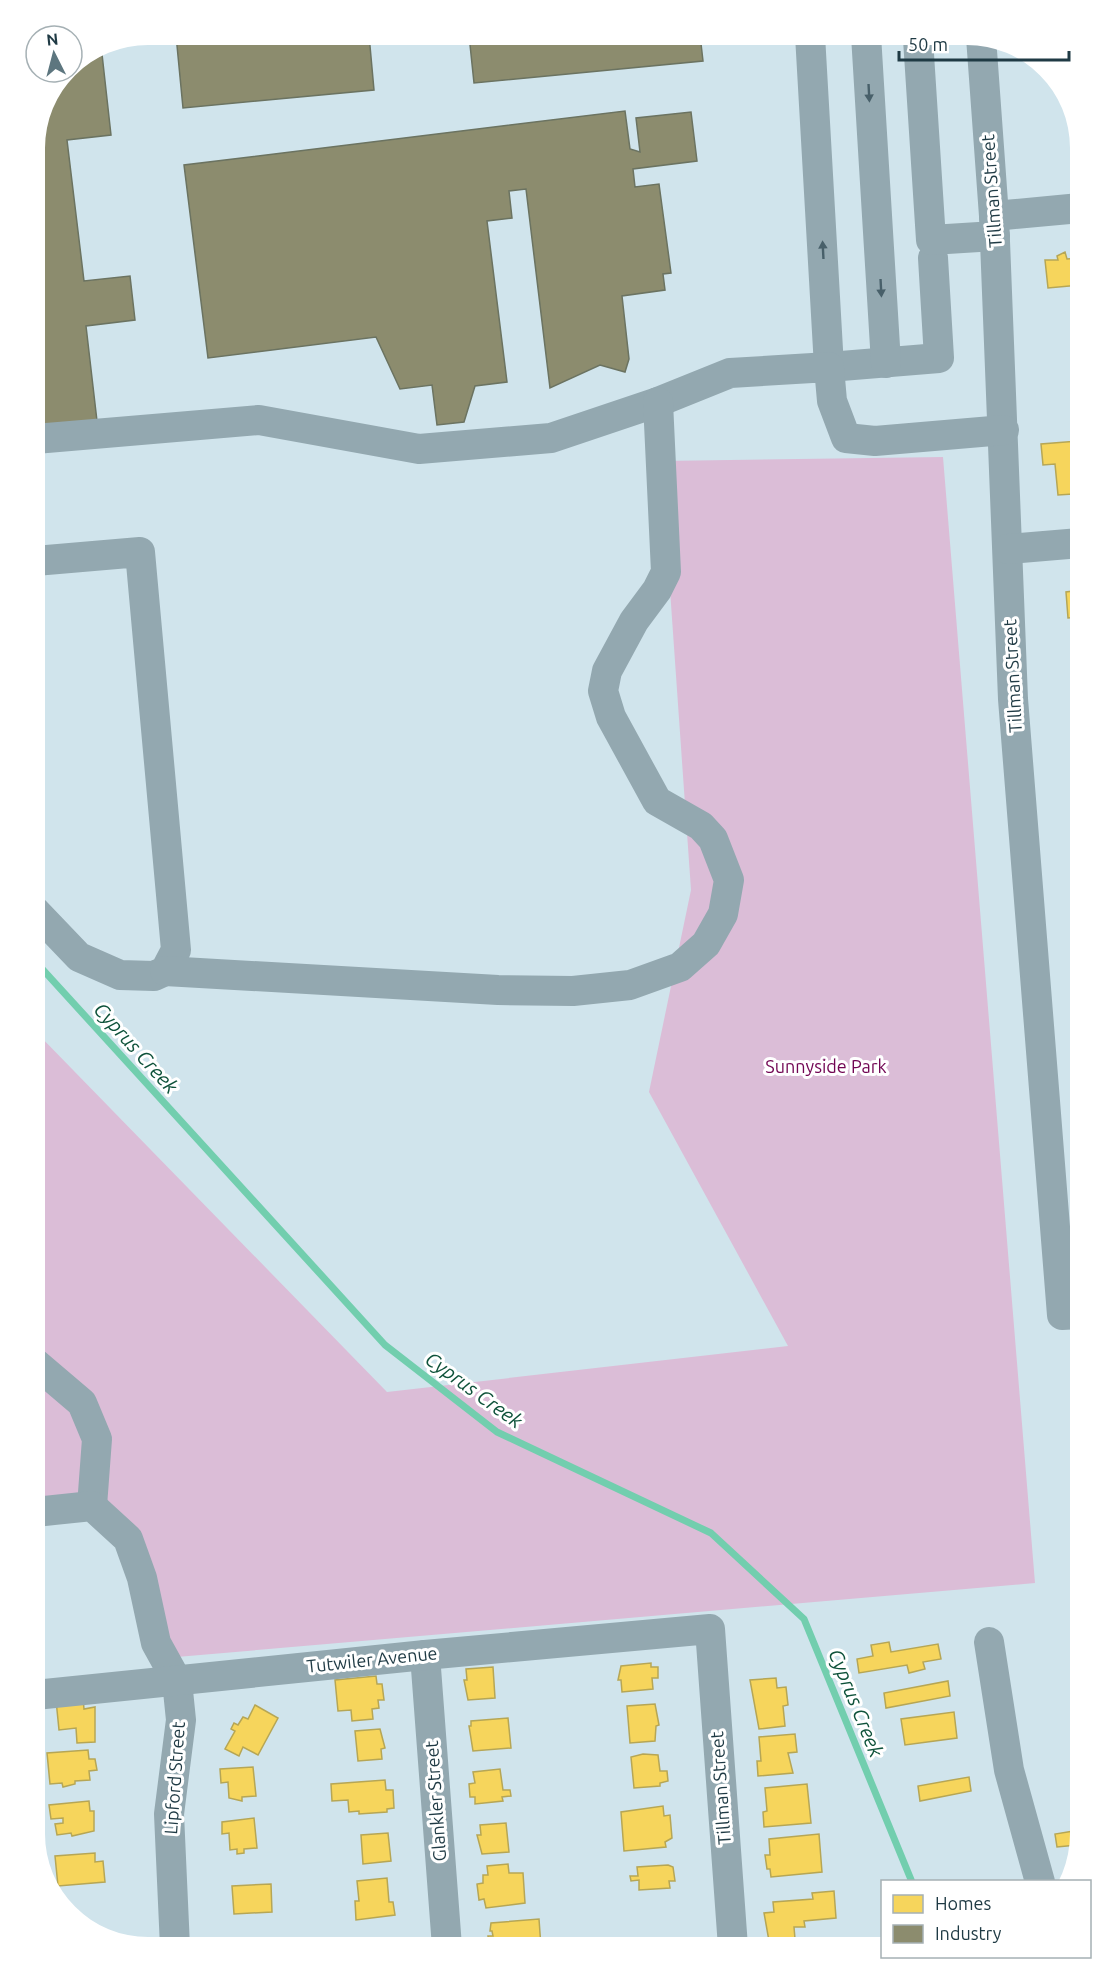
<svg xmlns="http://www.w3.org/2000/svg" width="1115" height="1982" viewBox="0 0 1115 1982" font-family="Ubuntu,sans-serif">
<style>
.green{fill:#dbbdd7}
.homes{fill:#f6d55c;stroke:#b6a655;stroke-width:1.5}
.industry{fill:#8c8c6e;stroke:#6b7361;stroke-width:1.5}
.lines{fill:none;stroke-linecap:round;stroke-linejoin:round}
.stream{stroke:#72ceae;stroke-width:7}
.minor{stroke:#93a8b0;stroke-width:30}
.oneway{fill:#48606a}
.labels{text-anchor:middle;stroke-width:6;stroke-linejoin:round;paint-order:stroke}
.street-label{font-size:18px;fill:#1f3a44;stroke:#fff}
.park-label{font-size:18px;fill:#710553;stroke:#fff}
.water-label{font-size:20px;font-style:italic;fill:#0e523a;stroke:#fff}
</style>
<rect width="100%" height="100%" fill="#d0e4ec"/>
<polygon class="green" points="943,457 1035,1583 165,1658 128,1539 92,1506 35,1512 35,1031 387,1392 788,1346 649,1092 691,890 661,461"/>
<g class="homes">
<polygon points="1065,252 1067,259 1080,258 1080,285 1048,288 1045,260 1058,260 1057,256"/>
<polygon points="1078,441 1080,497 1074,497 1073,494 1058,495 1055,464 1043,465 1041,444"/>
<polygon points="1080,590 1080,617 1068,618 1066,592"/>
<polygon points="889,1642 891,1652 938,1644 941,1659 923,1662 925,1669 909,1673 907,1665 859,1673 857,1659 873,1656 871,1645"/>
<polygon points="651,1663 651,1667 658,1667 658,1678 652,1678 653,1689 622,1692 621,1680 618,1680 621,1666"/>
<polygon points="493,1667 495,1698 468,1700 464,1680 467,1680 466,1669"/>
<polygon points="376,1676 377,1684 382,1684 384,1700 378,1700 379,1708 372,1709 373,1719 352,1721 351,1710 338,1711 335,1680"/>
<polygon points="776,1678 777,1688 786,1687 788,1705 783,1706 785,1726 759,1729 750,1680"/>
<polygon points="948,1681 950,1696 886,1708 884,1693"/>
<polygon points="83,1698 84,1709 95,1707 95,1742 77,1743 76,1728 59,1730 56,1700"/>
<polygon points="655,1704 659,1725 656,1726 655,1741 630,1743 627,1706"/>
<polygon points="255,1705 278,1718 258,1755 243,1747 239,1756 225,1749 235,1731 231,1729 234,1723 238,1725 243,1717 248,1719"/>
<polygon points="954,1712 957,1738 905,1745 901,1719"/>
<polygon points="508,1718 511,1748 473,1751 469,1726 471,1726 471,1721"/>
<polygon points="380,1729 385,1748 381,1749 382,1759 358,1761 355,1731"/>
<polygon points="795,1734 797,1752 788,1753 793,1773 758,1776 757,1761 761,1761 759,1737"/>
<polygon points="88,1750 89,1759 95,1759 97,1770 89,1771 90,1780 75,1781 75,1784 63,1787 62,1783 50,1784 47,1753"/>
<polygon points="643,1754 658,1755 660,1771 667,1771 668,1781 660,1783 660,1786 634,1788 631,1757"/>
<polygon points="253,1767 256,1796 242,1797 242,1801 229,1798 228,1782 221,1783 220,1769"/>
<polygon points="500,1769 503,1790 510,1790 511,1796 502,1797 503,1801 475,1804 475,1797 470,1797 469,1784 475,1783 473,1772"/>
<polygon points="969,1777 971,1791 920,1801 918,1786"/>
<polygon points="385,1780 386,1790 393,1790 394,1808 387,1809 387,1812 359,1814 359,1811 349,1812 348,1800 332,1801 331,1784"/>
<polygon points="807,1784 811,1823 764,1827 763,1812 767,1811 765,1788"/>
<polygon points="89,1801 90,1811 94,1811 94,1831 72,1836 71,1833 57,1835 55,1824 63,1823 63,1818 51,1819 49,1805"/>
<polygon points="663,1806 664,1816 670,1815 672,1838 665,1842 666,1847 624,1851 621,1812"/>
<polygon points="254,1818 257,1848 244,1849 244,1853 237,1854 237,1849 230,1850 229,1833 222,1834 222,1822"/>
<polygon points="506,1823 509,1852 482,1854 477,1835 481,1835 480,1825"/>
<polygon points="1080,1830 1077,1845 1057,1847 1055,1834"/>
<polygon points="388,1833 391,1861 363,1864 361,1835"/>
<polygon points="819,1834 822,1872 771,1877 770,1869 767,1869 765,1855 770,1855 769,1839"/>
<polygon points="95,1853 95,1862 103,1861 105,1882 58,1886 55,1856"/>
<polygon points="508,1864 509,1873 523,1873 525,1903 486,1908 484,1899 479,1900 477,1884 483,1883 483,1875 488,1875 487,1866"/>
<polygon points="668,1865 673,1867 675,1881 669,1881 670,1888 639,1890 639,1880 631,1881 630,1876 638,1876 637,1867"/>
<polygon points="387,1878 389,1902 393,1902 395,1915 356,1920 355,1901 359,1901 357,1881"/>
<polygon points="271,1884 272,1912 234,1914 232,1886"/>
<polygon points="834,1891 836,1918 804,1921 805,1927 794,1927 795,1939 769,1941 764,1913 774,1912 773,1902 813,1899 812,1893"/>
<polygon points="539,1919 541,1947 489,1947 488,1936 493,1936 492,1931 490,1931 491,1923"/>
</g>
<g class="industry">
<polygon points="176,35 369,35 374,90 183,108"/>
<polygon points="469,35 700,35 703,61 474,83"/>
<polygon points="101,45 111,135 67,140 84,281 130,276 135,320 86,326 97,421 35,428 35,140 66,72 72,72 72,65"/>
<polygon points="625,111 630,149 640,152 636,118 691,112 697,161 633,169 635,187 659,184 671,273 663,274 665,290 622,296 629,359 625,372 600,365 550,388 526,189 509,191 512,218 487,221 507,382 475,386 464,422 437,425 432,385 400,389 376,337 208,358 184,165"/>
</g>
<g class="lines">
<polyline class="stream" points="35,961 385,1345 497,1432 711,1533 804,1619 912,1882"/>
<g class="minor">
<polyline points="810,35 829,367 939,358 933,258"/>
<polyline points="866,35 886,363"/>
<polyline points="981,37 994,216 1013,699 1062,1315 1080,1314"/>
<polyline points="918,39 931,240 995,236"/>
<polyline points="994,216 1080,208"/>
<polyline points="35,439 259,420 419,449 551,438 658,402 730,373 829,367 832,401 846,438 875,441 1004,430"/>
<polyline points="1008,549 1080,543"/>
<polyline points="35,911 79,957 120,975 154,976 165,971 176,950 140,552 35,561"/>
<polyline points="165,971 498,990 573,991 630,985 680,967 706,944 723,914 729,880 713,839 701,826 657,801 611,717 603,691 607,671 634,621 657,590 666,572 658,402"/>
<polyline points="35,1363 82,1403 97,1439 92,1506"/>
<polyline points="35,1512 92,1506 128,1539 142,1578 156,1643 177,1681 181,1720 169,1814 175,1947"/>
<polyline points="989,1642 1009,1770 1040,1882"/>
<polyline points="425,1655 447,1947"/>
<polyline points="35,1695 425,1655 710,1629 733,1947"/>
</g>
</g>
<defs><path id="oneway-solid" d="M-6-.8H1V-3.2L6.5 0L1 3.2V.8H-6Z" transform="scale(1.5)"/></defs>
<g class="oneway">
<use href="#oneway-solid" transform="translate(869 93) rotate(87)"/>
<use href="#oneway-solid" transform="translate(823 250) rotate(-93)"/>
<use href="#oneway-solid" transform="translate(881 288) rotate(87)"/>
</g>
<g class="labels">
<g class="street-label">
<text transform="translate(992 191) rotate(-94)" y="6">Tillman Street</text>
<text transform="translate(1013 676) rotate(-93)" y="6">Tillman Street</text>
<text transform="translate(372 1660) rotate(-6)" y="6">Tutwiler Avenue</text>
<text transform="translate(175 1778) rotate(-86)" y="6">Lipford Street</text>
<text transform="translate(721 1788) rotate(-94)" y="6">Tillman Street</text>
<text transform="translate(436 1801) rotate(-94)" y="6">Glankler Street</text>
</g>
<g class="park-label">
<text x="826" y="1073">Sunnyside Park</text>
</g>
<g class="water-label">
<text transform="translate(136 1048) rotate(48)" y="7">Cyprus Creek</text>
<text transform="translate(474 1390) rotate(36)" y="7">Cyprus Creek</text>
<text transform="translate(856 1703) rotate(68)" y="7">Cyprus Creek</text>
</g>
</g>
<path d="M0 0H1115V1982H0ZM148 45H967A103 103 0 0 1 1070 148V1834A103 103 0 0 1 967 1937H148A103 103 0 0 1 45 1834V148A103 103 0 0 1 148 45Z" fill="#fff" fill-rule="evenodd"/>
<rect x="881" y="1880" width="210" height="78" fill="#ffffff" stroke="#a5b0b4" stroke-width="1.5"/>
<rect x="893" y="1895" width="30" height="18" fill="#f6d55c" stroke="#a5b0b4" stroke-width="1.5"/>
<text x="935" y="1910" font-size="18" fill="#1f3a44">Homes</text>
<rect x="893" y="1925" width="30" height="18" fill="#8c8c6e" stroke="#a5b0b4" stroke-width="1.5"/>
<text x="935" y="1940" font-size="18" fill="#1f3a44">Industry</text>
<g transform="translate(54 54) rotate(354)"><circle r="28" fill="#ffffff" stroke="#a5b0b4" stroke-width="1.5"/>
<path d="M0-4.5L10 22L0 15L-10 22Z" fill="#5d767f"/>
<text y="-9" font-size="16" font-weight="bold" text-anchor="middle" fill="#1f3a44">N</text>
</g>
<path d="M899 51v9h170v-9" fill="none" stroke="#1f3a44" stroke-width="3"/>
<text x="908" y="51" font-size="18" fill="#1f3a44" stroke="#ffffff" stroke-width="4.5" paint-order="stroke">50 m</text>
</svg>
